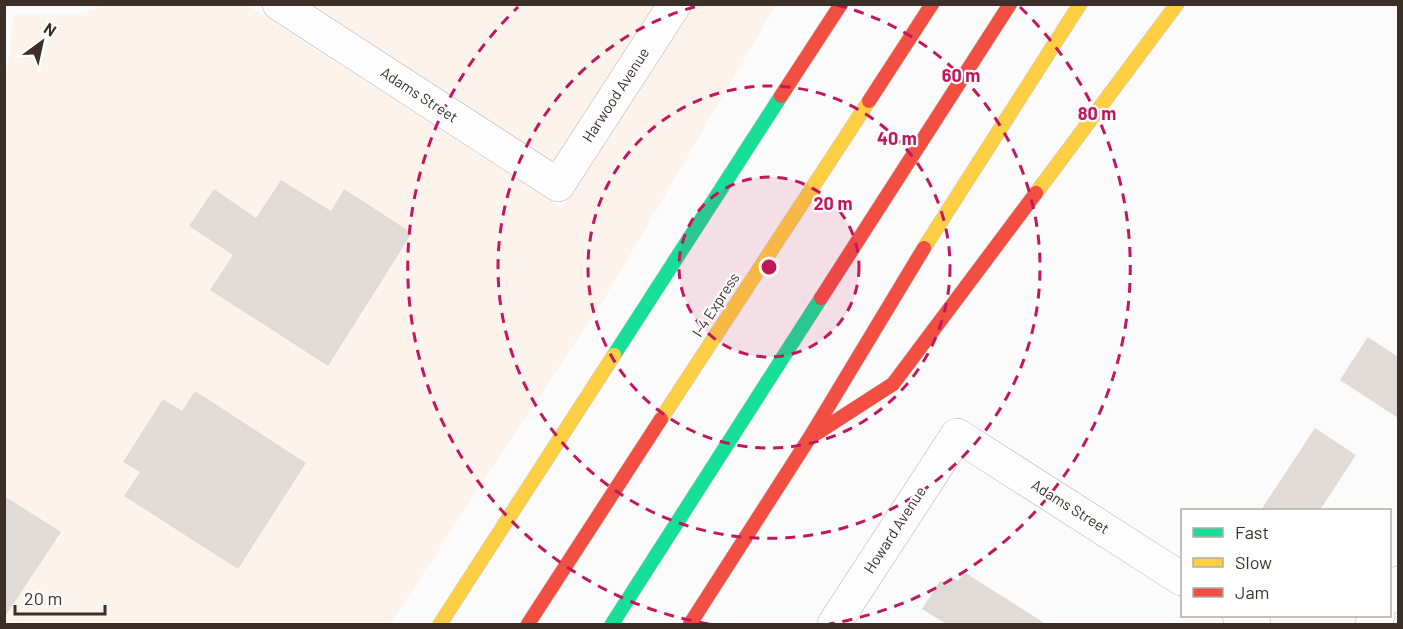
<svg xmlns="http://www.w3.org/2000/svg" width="1403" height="629" viewBox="0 0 1403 629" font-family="Barlow,sans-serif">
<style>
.commercial{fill:#fdf3ed}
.building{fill:#e1dbd7}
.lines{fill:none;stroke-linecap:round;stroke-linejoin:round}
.street-casing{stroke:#b6b0ad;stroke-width:34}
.fast-casing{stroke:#cbc5c2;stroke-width:15}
.slow-casing{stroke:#cbc5c2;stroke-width:15}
.jam-casing{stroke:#cbc5c2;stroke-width:15}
.street{stroke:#fefefe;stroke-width:33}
.fast{stroke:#16e098;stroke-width:14}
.slow{stroke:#ffcf43;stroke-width:14}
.jam{stroke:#f24e42;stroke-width:14}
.ring{fill:none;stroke:#c2185b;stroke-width:3;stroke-dasharray:10 8}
.labels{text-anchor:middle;stroke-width:4.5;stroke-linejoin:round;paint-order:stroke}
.street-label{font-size:15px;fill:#3b2f28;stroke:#fff}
.centre{fill:#c2185b;stroke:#fff;stroke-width:3}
.ring-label{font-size:18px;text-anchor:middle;font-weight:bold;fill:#c2185b;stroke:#fff;stroke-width:4.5;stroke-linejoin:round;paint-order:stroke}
</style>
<rect width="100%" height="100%" fill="#fbfbfb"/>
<g class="commercial">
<polygon points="107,4 247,5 562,208 693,5 776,5 609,291 390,624 5,624 4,83 10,53 13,15 80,15"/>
<polygon points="311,5 656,5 555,162"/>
</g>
<g class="building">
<polygon points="281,180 331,211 344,189 412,233 328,366 210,290 233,255 189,226 214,189 256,218"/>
<polygon points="1368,337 1398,357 1398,418 1340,380"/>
<polygon points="195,391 306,463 238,569 124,496 140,472 123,462 163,399 182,411"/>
<polygon points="1315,428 1356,455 1320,510 1261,510"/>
<polygon points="4,496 61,532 4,618"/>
<polygon points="964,572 1046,624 946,624 922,609 940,581 945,584 950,576 958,581"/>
</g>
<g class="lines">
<defs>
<g id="street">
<polyline points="279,4 558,185 675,4"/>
<polyline points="1390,597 1398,583"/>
<polyline points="1239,616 1254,624"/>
<polyline points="834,624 957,435 1182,579"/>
<polyline points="1372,624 1378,616"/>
</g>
<g id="fast">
<polyline points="614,355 781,96"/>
<polyline points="612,624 821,298"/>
</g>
<g id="slow">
<polyline points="1036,193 1177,4"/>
<polyline points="924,248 1080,4"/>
<polyline points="661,419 869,101"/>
<polyline points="440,624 614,355"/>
</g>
<g id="jam">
<polyline points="781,96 841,4"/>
<polyline points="869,101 932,4"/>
<polyline points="821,298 1010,4"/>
<polyline points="817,433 893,384 1036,193"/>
<polyline points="528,624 661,419"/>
<polyline points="690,624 810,437 924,248"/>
</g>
</defs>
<use href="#street" class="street-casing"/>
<use href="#fast" class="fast-casing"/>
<use href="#slow" class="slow-casing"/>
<use href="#jam" class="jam-casing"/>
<use href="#street" class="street"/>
<use href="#fast" class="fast"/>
<use href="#slow" class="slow"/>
<use href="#jam" class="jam"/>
</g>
<circle cx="769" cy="267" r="90" fill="#c2185b" fill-opacity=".12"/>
<g class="ring">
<circle cx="769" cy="267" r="90"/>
<circle cx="769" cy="267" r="181"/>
<path d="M837 5A271 271 0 1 1 701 5"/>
<path d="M709 624A362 362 0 0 1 518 7M1020 7A362 362 0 0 1 829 624"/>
</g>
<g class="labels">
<g class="street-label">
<text transform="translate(419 95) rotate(33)" y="5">Adams Street</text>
<text transform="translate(616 95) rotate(-57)" y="5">Harwood Avenue</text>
<text transform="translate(716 305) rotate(-57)" y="5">I-4 Express</text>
<text transform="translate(1070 507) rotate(32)" y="5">Adams Street</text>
<text transform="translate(895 530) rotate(-57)" y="5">Howard Avenue</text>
</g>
</g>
<circle cx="769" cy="267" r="9" class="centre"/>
<g class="ring-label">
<text x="961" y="82">60 m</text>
<text x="1097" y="120">80 m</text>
<text x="897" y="145">40 m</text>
<text x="833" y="210">20 m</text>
</g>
<rect width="1403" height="629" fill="none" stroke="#3b2f28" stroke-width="12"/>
<rect x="1181" y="509" width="210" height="108" fill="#ffffff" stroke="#b1aca9" stroke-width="1.5"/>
<rect x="1193" y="528" width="30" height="9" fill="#16e098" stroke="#b1aca9" stroke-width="1.5"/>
<text x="1235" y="539" font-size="18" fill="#3b2f28">Fast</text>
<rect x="1193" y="558" width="30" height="9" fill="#ffcf43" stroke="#b1aca9" stroke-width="1.5"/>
<text x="1235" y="569" font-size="18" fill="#3b2f28">Slow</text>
<rect x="1193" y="588" width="30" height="9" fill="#f24e42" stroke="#b1aca9" stroke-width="1.5"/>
<text x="1235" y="599" font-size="18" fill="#3b2f28">Jam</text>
<g transform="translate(42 42) rotate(33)" stroke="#ffffff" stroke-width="4.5" paint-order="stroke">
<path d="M0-4.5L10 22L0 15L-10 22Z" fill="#3b2f28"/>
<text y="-9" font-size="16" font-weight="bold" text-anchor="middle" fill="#3b2f28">N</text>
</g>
<path d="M15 605v9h90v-9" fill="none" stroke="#3b2f28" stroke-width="3"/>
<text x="24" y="605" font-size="18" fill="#3b2f28" stroke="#ffffff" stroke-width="4.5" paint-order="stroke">20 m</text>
</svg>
